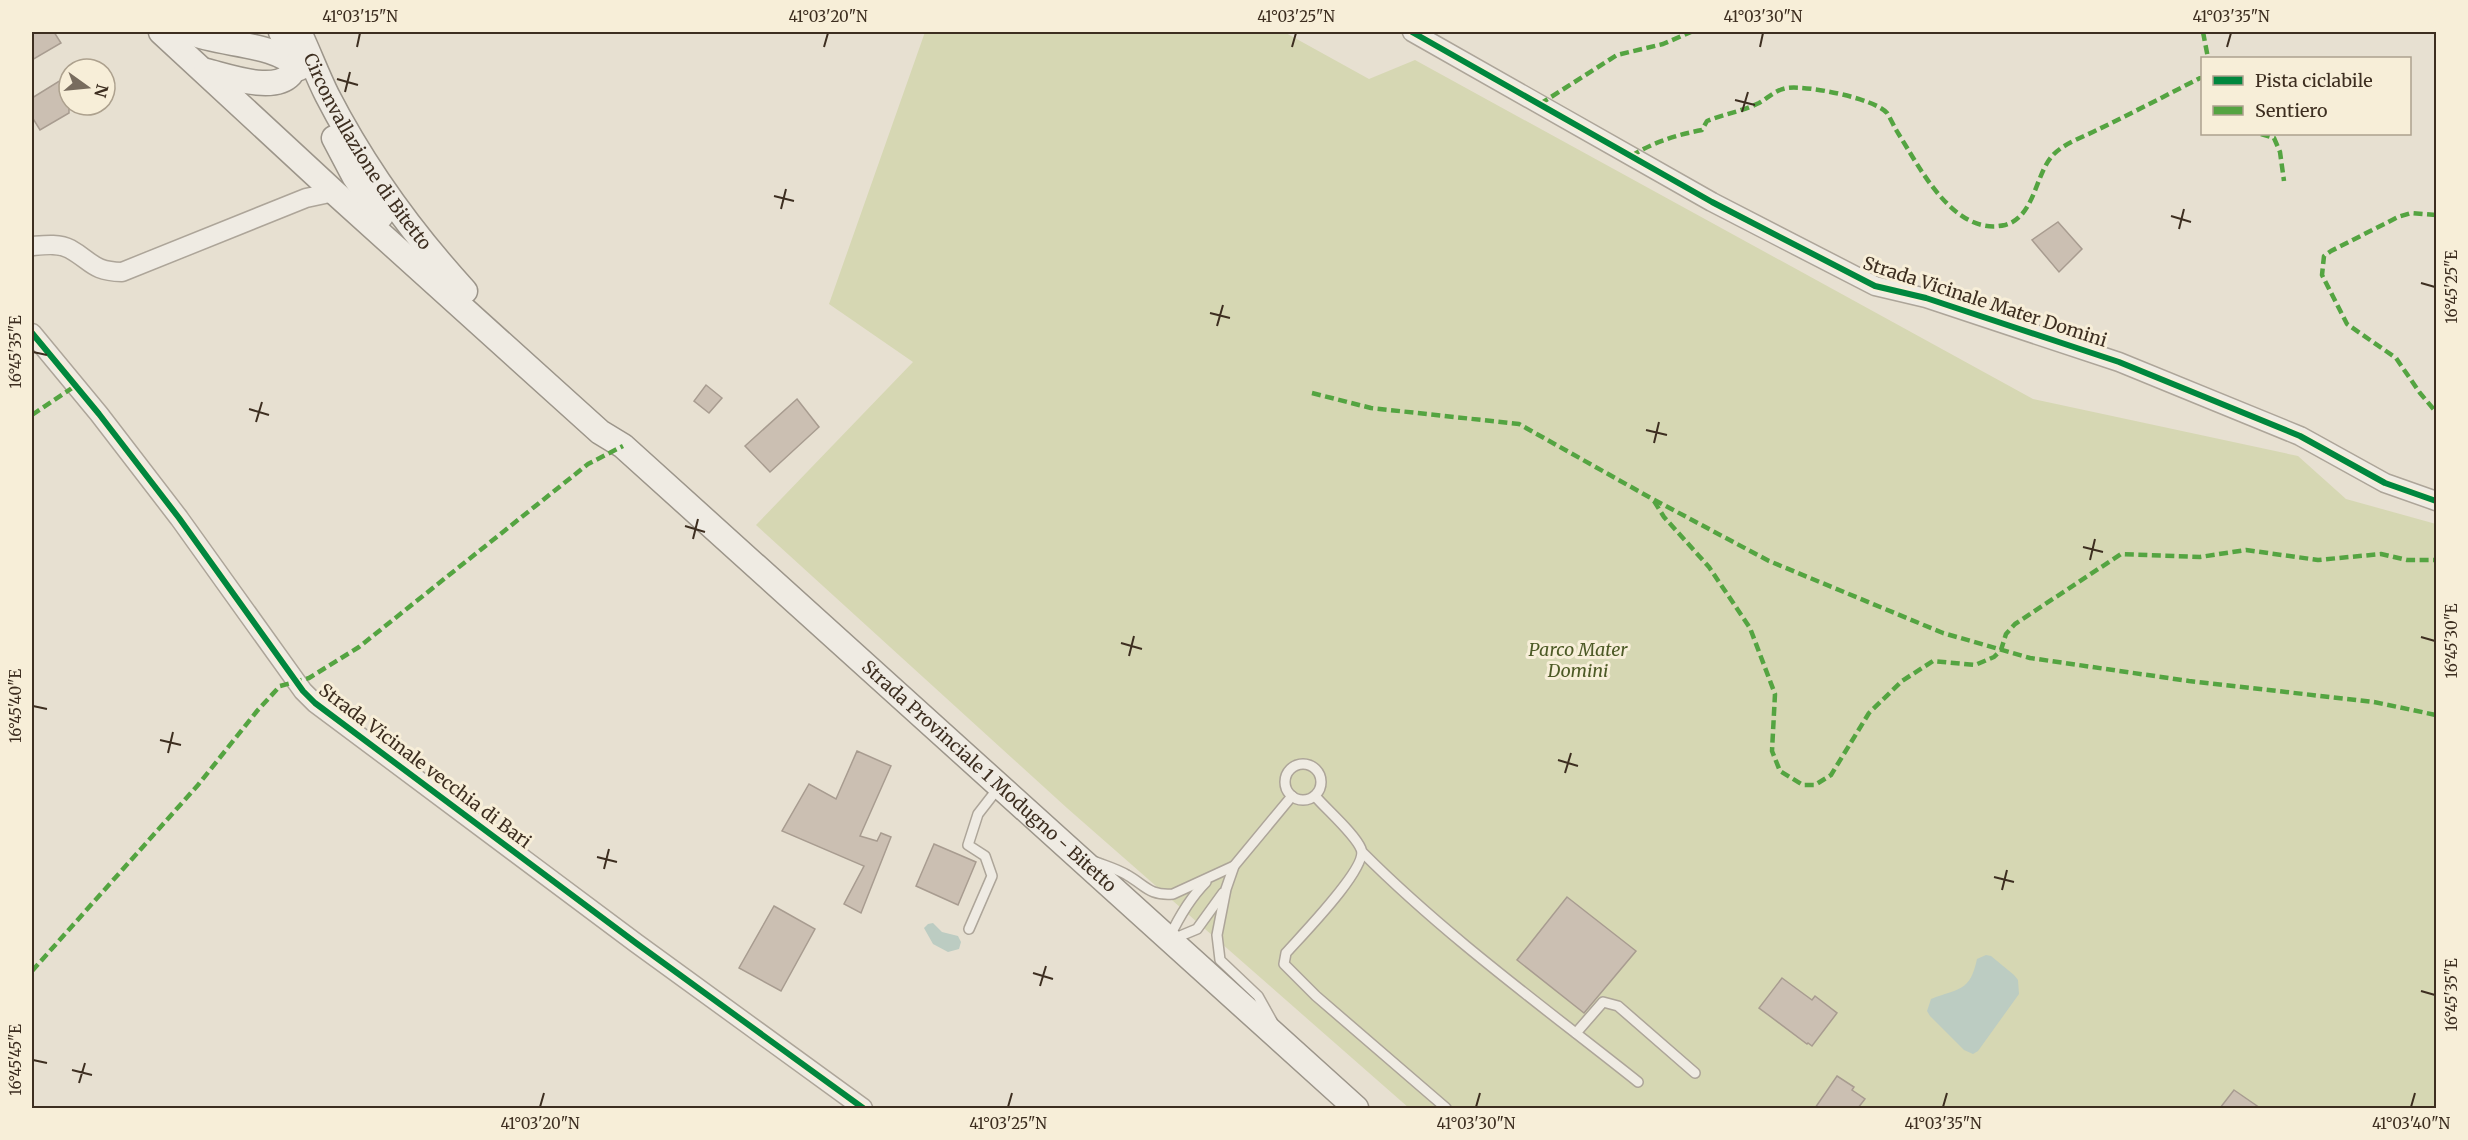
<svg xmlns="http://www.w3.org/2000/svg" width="2468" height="1140" viewBox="0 0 2468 1140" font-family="Merriweather,serif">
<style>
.green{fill:#d6d7b3}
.water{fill:#bcccc2}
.building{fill:#cbbfb2;stroke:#a89c90;stroke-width:1.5}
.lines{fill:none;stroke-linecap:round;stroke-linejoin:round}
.service-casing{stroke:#ada599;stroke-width:12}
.minor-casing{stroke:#ada599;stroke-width:21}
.secondary-casing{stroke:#9c958a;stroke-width:27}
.service{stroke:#efebe3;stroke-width:9}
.minor{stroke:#efebe3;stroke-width:18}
.secondary{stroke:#efebe3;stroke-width:24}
.quiet{stroke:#54a441;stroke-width:4.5;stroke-dasharray:9 4.5;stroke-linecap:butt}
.cycleway-casing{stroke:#f7eed8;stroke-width:10}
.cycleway{stroke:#00873e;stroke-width:6}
.ticks{fill:none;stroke:#3d2e20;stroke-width:2}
.labels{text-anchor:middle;stroke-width:6;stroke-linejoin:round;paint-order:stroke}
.street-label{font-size:18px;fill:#3d2e20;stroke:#f7eed8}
.park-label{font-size:18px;font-style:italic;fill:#4d5a26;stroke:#f7eed8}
.neatline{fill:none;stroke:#3d2e20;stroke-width:2}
.ticks-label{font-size:15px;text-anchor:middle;fill:#3d2e20}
</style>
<rect width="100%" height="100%" fill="#e7e0d1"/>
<polygon class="green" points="925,32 1284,32 1369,79 1415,60 2033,399 2298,456 2346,499 2436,524 2436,1108 1409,1108 1067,808 756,525 913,362 829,304"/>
<g class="water">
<polygon points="933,923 942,932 958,936 961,942 959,949 948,952 933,944 924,928 928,924"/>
<path d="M1986,955l5,1 23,19 4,5 1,14 -41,57 -5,3 -9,-4 -34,-34 -3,-5 4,-12c28,-11 39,-7 46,-40z"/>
</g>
<g class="building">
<polygon points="32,32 54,32 61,43 32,60"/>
<polygon points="69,75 69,113 40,130 32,117 32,98"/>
<polygon points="2058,222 2082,249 2059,272 2032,240"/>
<polygon points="706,385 722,398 709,413 694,401"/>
<polygon points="797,399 819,427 770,472 745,446"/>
<polygon points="857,751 891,766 860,836 877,841 881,833 891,837 861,913 844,904 864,866 782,831 809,784 836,799"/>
<polygon points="934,844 976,862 958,905 916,886"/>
<polygon points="1567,897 1636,951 1584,1013 1517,960"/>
<polygon points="774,906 815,929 781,991 739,968"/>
<polygon points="1782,978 1812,1000 1815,996 1837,1013 1812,1046 1808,1043 1807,1044 1759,1008"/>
<polygon points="1837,1076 1854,1087 1852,1090 1865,1099 1858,1108 1815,1108"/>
<polygon points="2234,1090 2260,1108 2220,1108"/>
</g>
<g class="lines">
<defs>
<g id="service">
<circle cx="1303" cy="782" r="18"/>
<path d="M1315,796c11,13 40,38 46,53 8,18 -61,88 -75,104l-2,11 32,32 130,112"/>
<path d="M1363,853c84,84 182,155 275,229"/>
<path d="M1096,862c10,4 21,7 31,13 18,10 22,21 46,19l61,-28"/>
<polyline points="969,929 992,876 985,856 968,845 978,814 999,787"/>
<path d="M1169,938c10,-21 21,-40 37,-56"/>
<polyline points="1173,939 1197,929 1223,893"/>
<polyline points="1272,1021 1258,996 1220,960 1217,935 1226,889 1234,866 1292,796"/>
<polyline points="1576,1033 1603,1002 1618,1006 1695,1073"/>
</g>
<g id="minor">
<polyline points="1412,32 1712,202 1875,286 1926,298 2119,362 2300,436 2385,483 2436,501"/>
<path d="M32,246c12,-1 27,-3 38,3 23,13 22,22 52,23l184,-74 28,-6"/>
<polyline points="32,333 99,414 179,518 303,691 315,703 636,943 863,1108"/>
</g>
<g id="secondary">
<path id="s1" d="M161,32l173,160 266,240 23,14 733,662"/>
<path d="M189,32c32,14 85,10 110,36"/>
<polyline points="281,32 298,67"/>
<path id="s2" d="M299,32c10,21 18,43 28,63 37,72 84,137 138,196"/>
<path d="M206,71c21,5 67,22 84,4 5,-6 9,-14 13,-21"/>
<polyline points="334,138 354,176 381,216"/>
</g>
</defs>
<use href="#service" class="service-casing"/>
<use href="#minor" class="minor-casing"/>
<use href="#secondary" class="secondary-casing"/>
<use href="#service" class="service"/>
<use href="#minor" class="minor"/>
<use href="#secondary" class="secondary"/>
<g class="quiet">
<polyline points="2203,32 2208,58"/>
<polyline points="1540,104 1617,55 1663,44 1691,32"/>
<polyline points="2261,134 2274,138 2280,152 2284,181"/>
<path d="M1631,156c23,-14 45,-21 71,-26l5,-9c17,-7 36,-10 52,-18 9,-5 16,-13 28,-15 19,-3 87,10 100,25 4,6 7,14 11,20 22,35 56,104 107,92 30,-8 30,-51 48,-70 10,-11 30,-18 44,-25 35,-17 70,-35 105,-53"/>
<polyline points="2436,215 2411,213 2398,217 2331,251 2324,256 2322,275 2347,324 2396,358 2420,393 2436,412"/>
<polyline points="1312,393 1371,408 1519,424 1649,497 1769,561 1943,633 2030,658 2189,681 2374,702 2436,715"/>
<polyline points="32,415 75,386"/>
<polyline points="1654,501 1664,517 1709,567 1750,628 1775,694 1772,751 1780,771 1803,785 1815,785 1831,775 1869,713 1902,681 1933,661 1975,665 1994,657 2001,650 2006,634 2015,624 2121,554 2200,557 2246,550 2318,560 2381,554 2407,560 2436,560"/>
<polyline points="32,971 198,785 257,711 280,686 309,678 359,647 588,464 623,446"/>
</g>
<defs>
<g id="cycleway">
<polyline points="1412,32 1712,202 1875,286 1926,298 2119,362 2300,436 2385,483 2436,501"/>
<polyline points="32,333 99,414 179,518 303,691 315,703 636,943 863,1108"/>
</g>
</defs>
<use href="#cycleway" class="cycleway-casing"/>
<use href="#cycleway" class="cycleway"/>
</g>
<path class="ticks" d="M357,47l3,-14M824,47l4,-14M1292,47l4,-14M1760,47l3,-14M2227,47l4,-14M337,79l21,6M345,92l5,-20M1735,100l20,5M1742,112l6,-20M774,196l20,5M781,209l5,-20M2171,216l20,6M2179,229l5,-20M2421,283l14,4M1210,313l20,5M1217,326l6,-21M33,352l14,3M249,409l20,6M256,422l6,-20M1646,430l21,5M1654,443l5,-21M685,526l20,6M693,539l5,-20M2083,547l20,5M2090,560l5,-21M2421,637l14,4M1121,643l21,6M1129,656l5,-20M33,706l14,3M160,740l21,5M168,753l5,-21M1558,760l20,6M1565,773l6,-20M597,857l20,5M604,869l5,-20M1994,877l20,5M2002,890l5,-20M1033,973l20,6M1040,986l6,-20M2421,991l14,4M33,1060l14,3M72,1070l20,5M79,1083l6,-20M540,1107l4,-14M1008,1107l4,-14M1476,1107l4,-14M1943,1107l4,-14M2411,1107l4,-14"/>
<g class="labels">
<g class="street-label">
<text dy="6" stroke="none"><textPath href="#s2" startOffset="138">Circonvallazione di Bitetto</textPath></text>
<text transform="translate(1985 302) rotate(18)" y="6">Strada Vicinale Mater Domini</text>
<text transform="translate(425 766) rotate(37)" y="6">Strada Vicinale vecchia di Bari</text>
<text dy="6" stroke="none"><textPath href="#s1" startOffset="1114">Strada Provinciale 1 Modugno - Bitetto</textPath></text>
</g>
<g class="park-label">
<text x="1578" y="656">Parco Mater<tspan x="1578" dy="21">Domini</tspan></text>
</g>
</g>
<rect width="2468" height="1140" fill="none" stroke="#f7eed8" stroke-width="66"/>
<rect x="2201" y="57" width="210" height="78" fill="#f7eed8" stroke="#ada18e" stroke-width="1.5"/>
<rect x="2213" y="76" width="30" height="9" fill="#00873e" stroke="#ada18e" stroke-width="1.5"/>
<text x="2255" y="87" font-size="18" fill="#3d2e20">Pista ciclabile</text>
<rect x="2213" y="106" width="30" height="9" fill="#54a441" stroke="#ada18e" stroke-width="1.5"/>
<text x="2255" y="117" font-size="18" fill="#3d2e20">Sentiero</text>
<g transform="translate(87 87) rotate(105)"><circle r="28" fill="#f7eed8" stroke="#ada18e" stroke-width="1.5"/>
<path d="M0-4.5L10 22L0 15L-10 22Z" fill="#786c5e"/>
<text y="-9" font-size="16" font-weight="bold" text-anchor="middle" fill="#3d2e20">N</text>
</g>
<rect x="33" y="33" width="2402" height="1074" class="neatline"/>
<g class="ticks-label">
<text x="360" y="22">41°03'15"N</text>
<text x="828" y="22">41°03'20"N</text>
<text x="1296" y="22">41°03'25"N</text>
<text x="1763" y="22">41°03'30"N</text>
<text x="2231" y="22">41°03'35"N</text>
<text transform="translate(2452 287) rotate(-90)" y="5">16°45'25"E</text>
<text transform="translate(16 352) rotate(-90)" y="5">16°45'35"E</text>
<text transform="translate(2452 641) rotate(-90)" y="5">16°45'30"E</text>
<text transform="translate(16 706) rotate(-90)" y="5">16°45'40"E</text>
<text transform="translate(2452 995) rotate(-90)" y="5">16°45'35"E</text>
<text transform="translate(16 1060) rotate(-90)" y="5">16°45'45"E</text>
<text x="540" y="1129">41°03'20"N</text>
<text x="1008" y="1129">41°03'25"N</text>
<text x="1476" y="1129">41°03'30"N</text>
<text x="1943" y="1129">41°03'35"N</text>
<text x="2411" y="1129">41°03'40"N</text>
</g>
</svg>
